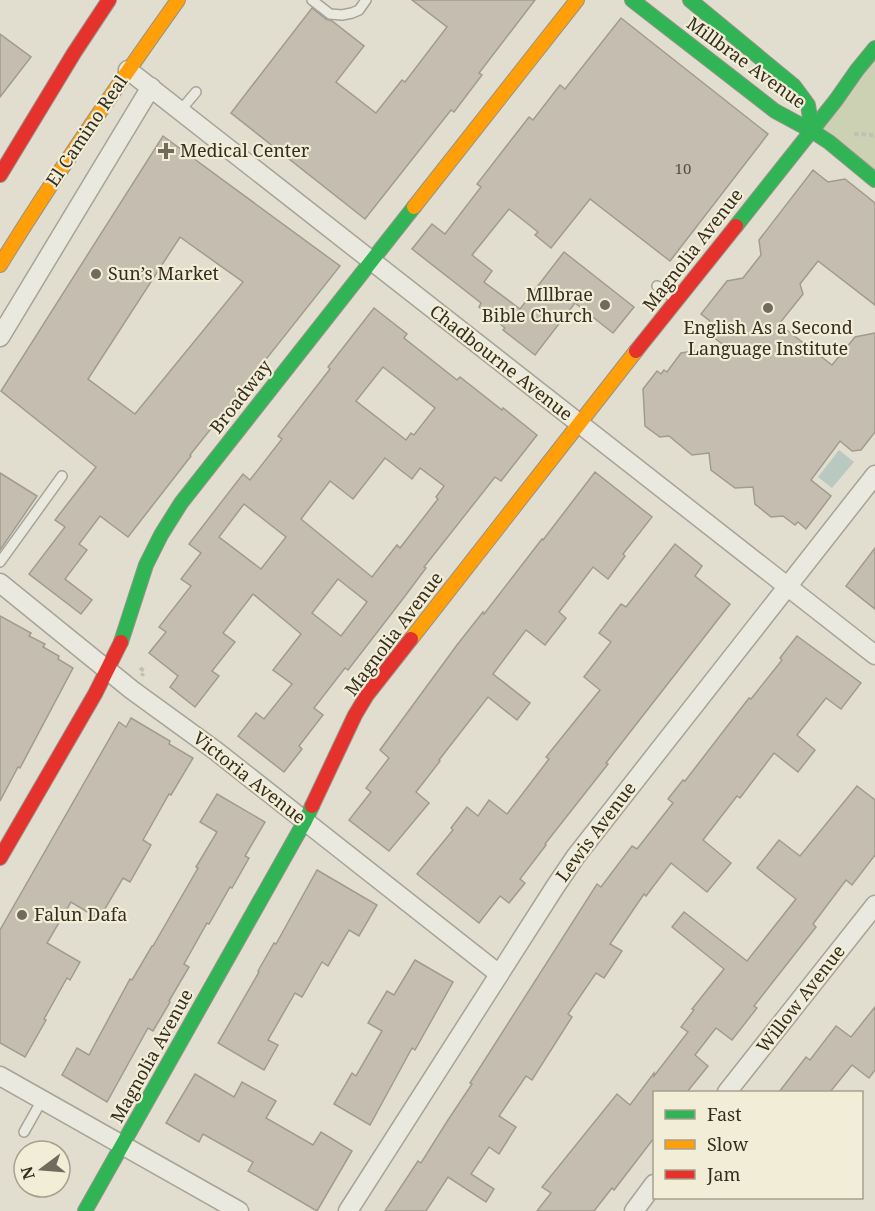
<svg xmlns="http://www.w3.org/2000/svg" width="875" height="1211" viewBox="0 0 875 1211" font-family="'Noto Serif',serif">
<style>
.green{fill:#cdd1b3}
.water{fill:#b9c8c0}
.building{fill:#c5beb0;stroke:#a19b8f;stroke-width:1.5;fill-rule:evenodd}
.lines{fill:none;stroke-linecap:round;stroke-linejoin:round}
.lane-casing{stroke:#a7a397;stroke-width:12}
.street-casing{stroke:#a7a397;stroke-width:21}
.fast-casing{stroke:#969388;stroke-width:16}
.slow-casing{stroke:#969388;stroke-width:16}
.jam-casing{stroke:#969388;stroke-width:16}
.path{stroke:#c2bfb6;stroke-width:4;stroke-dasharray:4.5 3;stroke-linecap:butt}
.lane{stroke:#eae9df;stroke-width:9}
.street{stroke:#eae9df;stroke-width:18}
.fast{stroke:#30b455;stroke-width:14}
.slow{stroke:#ff9f0a;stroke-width:14}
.jam{stroke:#e5322d;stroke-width:14}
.poi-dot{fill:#716b5d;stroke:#f2edd6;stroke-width:2}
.labels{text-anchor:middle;stroke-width:4.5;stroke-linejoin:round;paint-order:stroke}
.number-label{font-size:15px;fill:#595144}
.street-label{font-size:18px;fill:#352d20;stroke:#f2edd6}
.poi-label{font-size:18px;fill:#352d20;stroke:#f2edd6;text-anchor:start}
</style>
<rect width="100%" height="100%" fill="#e1decf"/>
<polygon class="green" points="875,48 875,181 812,131"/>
<polygon class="water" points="839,450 854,462 832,488 818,477"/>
<g class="building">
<polygon points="412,0 535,0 479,73 482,75 454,112 451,110 365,219 231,113 312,8 326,19 332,21 364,46 336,82 376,113 402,80 405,82 447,27"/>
<polygon points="621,18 768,134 670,261 590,199 551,248 535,235 538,232 509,209 472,255 492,271 484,282 520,309 564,252 634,307 613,333 575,303 535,355 503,330 505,328 479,307 481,303 412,249 432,224 445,234 481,187 477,184 529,117 533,120 560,85 565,89"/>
<polygon points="0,34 31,57 0,97"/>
<path d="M163,136l177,130 -150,189 1,1 -63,81 -28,-21 -21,28 8,6 -22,29 27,21 -11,14 -52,-40 36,-47 -10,-7 41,-53 -95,-76zM180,237l63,45 -108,132 -47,-35z"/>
<polygon points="813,170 828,182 845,179 875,203 875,305 818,261 800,284 803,294 779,324 832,365 855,337 875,333 875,432 861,450 852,451 840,441 811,480 831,496 806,529 798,522 795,525 783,516 771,517 755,504 753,487 735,488 711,470 709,453 692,455 669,436 660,437 645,426 643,389 657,371 661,374 664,370 667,372 681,353 725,346 704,330 710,321 701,314 727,281 743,278 761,255 759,240"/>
<path d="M374,308l33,26 -3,4 53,42 3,-3 42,33 1,-2 34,27 -36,46 -6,-4 -71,90 2,1 -24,32 -54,70 -3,-2 -31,40 9,7 -24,31 3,3 -18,23 -46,-36 18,-23 8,6 28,-35 -19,-14 28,-36 -48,-40 -30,39 12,9 -23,29 7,5 -24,31 -25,-20 8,-11 -29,-23 17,-21 -7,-5 32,-41 -10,-7 20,-26 -12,-9 54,-70 7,6 32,-41 -4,-3 52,-67 -2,-2zM383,367l52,41 -21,27 -3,-2 -5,7 -50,-39zM385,458l27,21 8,-11 24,18 -8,11 2,2 -38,49 -3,-3 -25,32 -71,-58 29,-38 23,18zM244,504l42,33 -25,32 -42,-32zM338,579l29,23 -26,34 -29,-23z"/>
<polygon points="595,472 652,517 623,554 625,556 608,579 593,567 559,612 566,618 545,645 526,630 493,674 530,703 517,720 488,697 439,760 440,761 416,792 429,803 389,851 349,820 371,792 366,788 389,758 380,750 457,645 483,612 484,614 542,539 543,540"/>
<polygon points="0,473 37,496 0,550"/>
<polygon points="675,544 702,566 695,576 730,604 634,727 606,763 608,764 545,844 546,845 520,879 525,883 509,903 500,896 479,923 417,874 453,830 451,828 467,807 478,816 489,800 507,814 549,759 546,757 600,690 584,677 611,642 599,633 621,604 626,607"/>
<polygon points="875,548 875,609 846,586"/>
<polygon points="0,616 31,633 29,636 45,644 43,647 59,656 58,659 73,668 20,768 18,767 0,801"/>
<polygon points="797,636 861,683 841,709 826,698 797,735 815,750 798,772 774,753 740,798 737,796 703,840 731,863 707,892 671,863 646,896 644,894 610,944 622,951 604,978 596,973 568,1014 572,1017 532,1080 526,1076 499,1116 516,1127 499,1154 489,1147 471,1174 494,1189 486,1202 448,1177 426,1211 385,1211 418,1161 421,1163 448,1120 472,1084 470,1083 597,884 601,887 632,846 637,849 673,803 668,799 683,780 685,781 749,698 751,699 782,660 780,658"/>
<polygon points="131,718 170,741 169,744 193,758 171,795 169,794 143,840 151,845 130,882 123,878 99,919 71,902 47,943 80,962 70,980 67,978 44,1019 46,1020 25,1057 0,1043 0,930 119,722 126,727"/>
<polygon points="857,786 875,800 875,855 852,885 846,880 813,924 816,927 754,1006 757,1008 732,1040 716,1028 695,1055 708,1066 687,1092 654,1092 654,1138 614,1190 612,1188 594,1211 537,1211 551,1193 542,1187 617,1094 630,1105 654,1073 654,1076 688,1032 681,1027 694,1010 692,1009 724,969 672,927 684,912 747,961 796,899 757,868 779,840 800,856"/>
<polygon points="217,794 265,822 245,856 249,858 232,888 230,887 209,924 207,923 184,964 189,967 169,1001 170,1002 153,1031 148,1028 107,1102 62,1075 77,1048 89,1055 130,979 132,980 152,946 153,946 198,868 196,867 217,832 200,822"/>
<polygon points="317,870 377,905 359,936 349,930 328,966 322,962 302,997 295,993 268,1040 278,1045 264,1070 218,1043 259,972 258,971 274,943 276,944"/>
<polygon points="415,960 453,982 415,1050 412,1048 370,1125 334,1104 352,1073 356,1076 382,1031 368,1023 387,991 394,995"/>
<polygon points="875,1007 875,1070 869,1078 852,1065 830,1092 779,1092 806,1057 810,1060 836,1026 851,1037"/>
<polygon points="195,1074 234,1097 242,1082 276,1101 266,1118 313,1145 321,1132 352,1151 317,1211 248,1171 253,1162 203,1134 199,1142 166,1123"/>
</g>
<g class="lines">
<defs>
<g id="lane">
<polyline points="312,0 330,14 342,15 352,13 359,10 366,0"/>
<polyline points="180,111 196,92"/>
<polyline points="657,286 675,299"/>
<polyline points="0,562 62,476"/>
<polyline points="24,1132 42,1100"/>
</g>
<g id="street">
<polyline points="128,70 875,655"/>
<polyline points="0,337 151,87"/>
<polyline points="0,583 132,690 216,751 499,974"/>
<polyline points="0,1076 239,1211"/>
<polyline points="727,1092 875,905"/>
<polyline points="348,1211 555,887 576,856 875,475"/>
<polyline points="634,1211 654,1184"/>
</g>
<g id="fast">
<polyline points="632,0 775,111 812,131 829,142 875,180"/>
<polyline points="690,0 794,86 808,105 812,131"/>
<polyline points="736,226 836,100 857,70 875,48"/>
<polyline points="121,642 146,565 161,535 181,503 414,207"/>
<polyline points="85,1211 305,821 312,806"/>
</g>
<g id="slow">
<polyline points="414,207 577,0"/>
<path d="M0,265c56,-91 116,-178 178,-265"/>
<polyline points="411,639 636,351"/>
</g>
<g id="jam">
<polyline points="0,175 74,53 109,0"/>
<polyline points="636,351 736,226"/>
<polyline points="312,806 355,715 367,695 411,639"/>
<polyline points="0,858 95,694 121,642"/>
</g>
</defs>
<use href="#lane" class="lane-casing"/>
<use href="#street" class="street-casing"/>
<use href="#fast" class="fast-casing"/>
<use href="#slow" class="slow-casing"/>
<use href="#jam" class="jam-casing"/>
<g class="path">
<polyline points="854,134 875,135"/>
<polyline points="140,668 144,671 142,676"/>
</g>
<use href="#lane" class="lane"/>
<use href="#street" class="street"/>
<use href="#fast" class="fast"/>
<use href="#slow" class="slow"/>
<use href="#jam" class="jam"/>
</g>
<g class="poi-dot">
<path d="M163 142h6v6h6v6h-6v6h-6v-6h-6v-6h6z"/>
<circle cx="96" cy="274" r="6"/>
<circle cx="605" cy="305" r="6"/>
<circle cx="768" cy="308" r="6"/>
<circle cx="22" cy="915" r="6"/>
</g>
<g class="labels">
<g class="number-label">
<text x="683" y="174">10</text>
</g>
<g class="street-label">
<text transform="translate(746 63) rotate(36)" y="6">Millbrae Avenue</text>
<text transform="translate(87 131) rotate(-56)" y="6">El Camino Real</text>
<text transform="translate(693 250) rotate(-52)" y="6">Magnolia Avenue</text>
<text transform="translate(501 363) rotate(38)" y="6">Chadbourne Avenue</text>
<text transform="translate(241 397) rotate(-52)" y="6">Broadway</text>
<text transform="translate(394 634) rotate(-53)" y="6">Magnolia Avenue</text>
<text transform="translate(249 778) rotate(38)" y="6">Victoria Avenue</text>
<text transform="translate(596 832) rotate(-53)" y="6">Lewis Avenue</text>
<text transform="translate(801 999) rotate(-52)" y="6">Willow Avenue</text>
<text transform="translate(152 1056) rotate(-61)" y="6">Magnolia Avenue</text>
</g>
<g class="poi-label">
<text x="180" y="157">Medical Center</text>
<text x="108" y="280">Sun’s Market</text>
<text x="593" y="301" text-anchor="end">Mllbrae<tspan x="593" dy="21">Bible Church</tspan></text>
<text x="768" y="334" text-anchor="middle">English As a Second<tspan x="768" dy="21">Language Institute</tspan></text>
<text x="34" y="921">Falun Dafa</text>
</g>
</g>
<rect x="653" y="1091" width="210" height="108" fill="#f2edd6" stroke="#a6a08d" stroke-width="1.5"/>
<rect x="665" y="1110" width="30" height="9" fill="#30b455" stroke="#a6a08d" stroke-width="1.5"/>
<text x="707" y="1121" font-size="18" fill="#352d20">Fast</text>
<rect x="665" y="1140" width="30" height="9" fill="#ff9f0a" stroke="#a6a08d" stroke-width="1.5"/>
<text x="707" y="1151" font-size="18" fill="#352d20">Slow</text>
<rect x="665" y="1170" width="30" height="9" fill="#e5322d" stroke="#a6a08d" stroke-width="1.5"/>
<text x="707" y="1181" font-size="18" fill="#352d20">Jam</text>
<g transform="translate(42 1169) rotate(254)"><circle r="28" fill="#f2edd6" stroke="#a6a08d" stroke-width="1.5"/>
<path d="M0-4.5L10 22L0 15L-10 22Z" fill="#716b5d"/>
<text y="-9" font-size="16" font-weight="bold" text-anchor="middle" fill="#352d20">N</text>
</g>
</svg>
